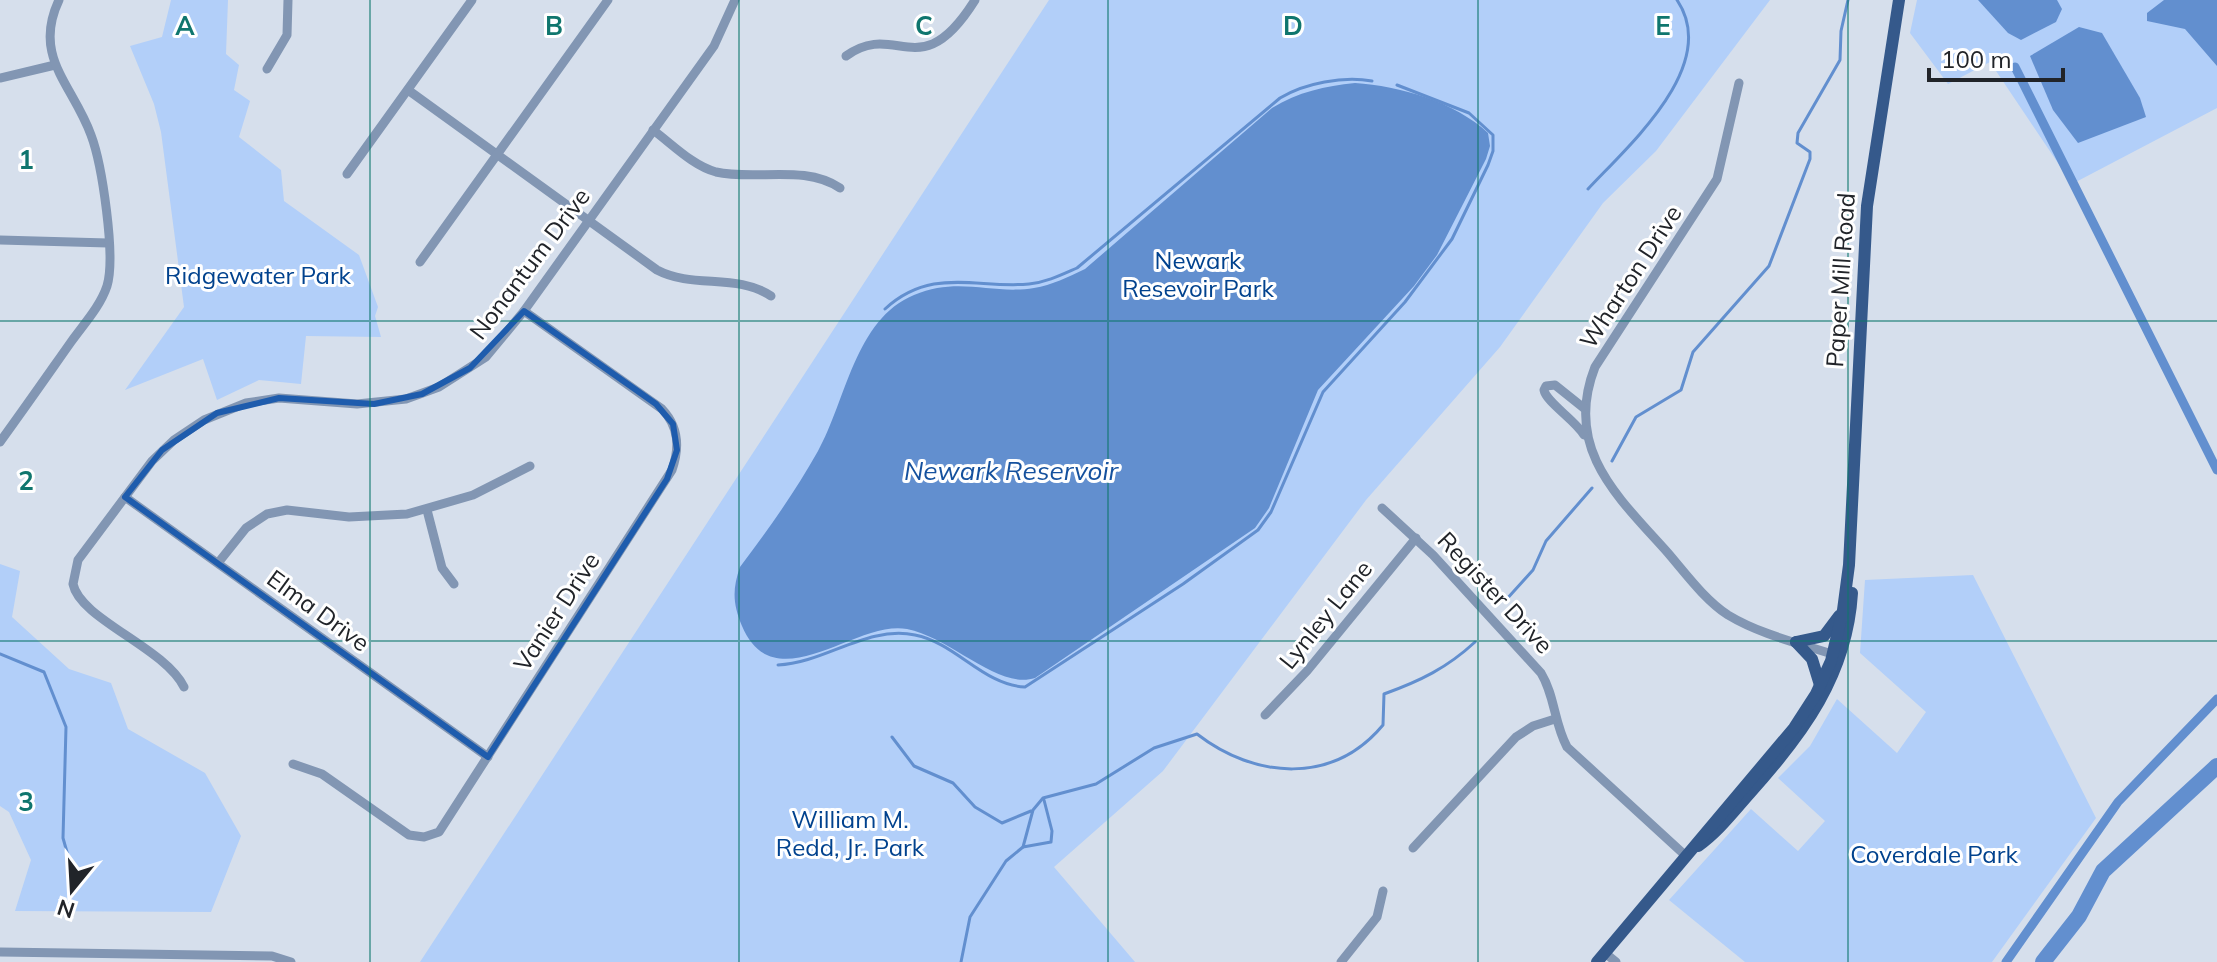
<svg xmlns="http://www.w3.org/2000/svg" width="2217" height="962" viewBox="0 0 2217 962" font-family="Mulish,sans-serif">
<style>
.green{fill:#b2cff9}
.water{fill:#628fcf}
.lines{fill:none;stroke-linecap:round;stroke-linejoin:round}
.stream{stroke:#628fcf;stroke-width:3}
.canal{stroke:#628fcf;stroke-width:9}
.river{stroke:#628fcf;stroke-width:16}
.minor{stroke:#8296b3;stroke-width:9}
.major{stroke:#35598b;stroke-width:12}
.marked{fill:none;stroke:#1e5cad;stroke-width:6;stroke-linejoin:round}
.grid{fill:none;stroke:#0f766e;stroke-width:2;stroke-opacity:0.55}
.labels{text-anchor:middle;stroke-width:6;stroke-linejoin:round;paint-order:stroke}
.park-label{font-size:24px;fill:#01428e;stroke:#fff}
.street-label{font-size:24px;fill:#212429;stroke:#fff}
.water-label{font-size:26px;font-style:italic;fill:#15519e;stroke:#fff}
.grid-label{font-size:26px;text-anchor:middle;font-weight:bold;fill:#0f766e;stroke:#fff;stroke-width:6;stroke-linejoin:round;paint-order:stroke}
</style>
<rect width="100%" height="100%" fill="#d6dfec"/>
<g class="green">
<polygon points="171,0 228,0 226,54 239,65 234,90 250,101 239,137 281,170 284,201 359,255 378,307 375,316 381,337 306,336 301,384 259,380 217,400 203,359 125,390 184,307 161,132 154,104 130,46 162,37"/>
<polygon points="1049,0 1770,0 1656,151 1603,203 1500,347 1366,500 1163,771 1054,867 1135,962 420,962"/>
<polygon points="1917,0 2217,0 2217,108 2072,184 1990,62 1948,84 1910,33"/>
<polygon points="0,564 20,571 12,617 69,669 111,683 128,729 205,773 241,836 211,912 15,911 31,860 9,812 0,806"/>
<polygon points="1973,575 2096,818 1992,962 1745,962 1669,900 1751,809 1798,851 1825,821 1778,778 1810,746 1837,699 1897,753 1926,712 1860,653 1865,580"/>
</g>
<g class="water">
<polygon points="1978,0 2057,0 2062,9 2056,22 2021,40 2008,33"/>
<polygon points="2164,0 2217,0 2217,66 2185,29 2147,21 2147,13"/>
<polygon points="2079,27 2102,33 2140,98 2146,117 2078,143 2053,110 2030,56"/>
<path d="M1355,83c45,3 100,19 133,50l2,13 -4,13 -49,96 -23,31 -96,104 -49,118 -14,20 -220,150c-37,12 -83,-40 -128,-49 -51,-10 -132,74 -165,-3 -9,-22 -10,-36 -2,-59 28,-37 55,-75 78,-116 28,-50 37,-132 96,-156 45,-19 78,0 120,-7 18,-3 34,-11 51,-19l187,-161c26,-16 53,-22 83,-25z"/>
</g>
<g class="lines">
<g class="stream">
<path d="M1588,189c41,-44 133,-124 89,-189"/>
<path d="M885,309c47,-43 92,-20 144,-25 18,-2 32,-9 48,-16l203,-170c25,-15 63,-22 92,-17"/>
<polyline points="1612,461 1636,417 1681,390 1693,352 1769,266 1810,159 1810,152 1797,143 1798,133 1840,60 1841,31 1848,0"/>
<polyline points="1505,601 1533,570 1546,541 1592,488"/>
<polyline points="0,654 44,672 66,727 63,838 76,884"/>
<path d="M778,665c47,-2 89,-40 137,-30 41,8 68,50 110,52l158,-103 75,-54 13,-18 52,-120 82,-90 47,-63 36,-74 5,-14v-16l-24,-22 -72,-28"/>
<polyline points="892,737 914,766 953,783 975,807 1002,823 1031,811"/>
<polyline points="1023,847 1051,842 1052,831 1044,800"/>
<path d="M961,962l9,-45 36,-56 17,-14 10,-37 10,-12 53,-14 58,-36 43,-14c58,45 136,51 186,-9l1,-31c36,-13 63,-26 91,-52"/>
</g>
<g class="canal">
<polyline points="2015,67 2217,470"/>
<polyline points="2006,962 2118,802 2217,699"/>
</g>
<polyline class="river" points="2043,962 2079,916 2103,871 2217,766"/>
<g class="minor">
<path d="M846,56c51,-37 74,32 129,-56"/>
<polyline points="267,69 287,35 288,0"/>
<polyline points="0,78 55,65"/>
<path d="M1739,83l-22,96 -122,188c-32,82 23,130 73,186 18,21 37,47 60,62 33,20 74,29 110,41"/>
<path d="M408,90l249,180c36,19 80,3 114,26"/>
<path d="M653,130c19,14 40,36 63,42 40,9 88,-8 124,16"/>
<polyline points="347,174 472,0"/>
<polyline points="0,240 108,243"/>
<polyline points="420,262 608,0"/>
<path d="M1584,435c-9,-15 -38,-33 -40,-45l2,-4 9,-1 30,24"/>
<path d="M0,442c24,-33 47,-66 71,-100 12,-17 29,-35 36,-56 9,-29 -5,-122 -16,-151 -18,-50 -59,-78 -32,-135"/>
<polyline points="125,497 488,757"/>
<path d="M1382,508l51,47 108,118c14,23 13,50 26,74l120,110"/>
<polyline points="427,510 442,568 454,584"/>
<polyline points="218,563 246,528 267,514 287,510 349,517 407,514 473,495 530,466"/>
<path d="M184,687c-20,-40 -104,-68 -111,-103l5,-24 74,-99 22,-21 30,-20 42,-17 33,-5 78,6 49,-5 33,-12 47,-30 38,-46 190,-265 21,-46"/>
<polyline points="1265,715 1307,671 1416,538"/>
<path d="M293,764l29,10 87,61 15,2 15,-5 233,-362c8,-23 7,-43 -10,-61l-138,-98"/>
<polyline points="1413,848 1516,737 1533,726 1555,719"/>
<polyline points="0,952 272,956 291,962"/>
<polyline points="1605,953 1616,962"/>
<polyline points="1341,962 1377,917 1383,891"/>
</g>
<g class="major">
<polyline points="1796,642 1824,636 1839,616"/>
<polyline points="1796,642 1812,659 1820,685"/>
<path d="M1698,846c20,-14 35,-34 52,-53 53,-59 97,-118 102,-200"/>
<polyline points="1597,962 1794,728 1816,694 1831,661 1843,610 1849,565 1867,206 1899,0"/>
</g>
</g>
<path class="marked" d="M524,311l132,93 17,20 4,26 -10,29 -179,278 -363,-260 37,-47 55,-37 62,-15 95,6 48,-10 48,-26z"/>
<path class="grid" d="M370,0v962M739,0v962M1108,0v962M1478,0v962M1848,0v962M0,321h2217M0,641h2217"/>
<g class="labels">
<g class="park-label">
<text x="1198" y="269">Newark<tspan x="1198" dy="28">Resevoir Park</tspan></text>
<text x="258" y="284">Ridgewater Park</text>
<text x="850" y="828">William M.<tspan x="850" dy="28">Redd, Jr. Park</tspan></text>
<text x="1934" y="863">Coverdale Park</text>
</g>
<g class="street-label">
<text transform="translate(530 264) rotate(-53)" y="8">Nonantum Drive</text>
<text transform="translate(1631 277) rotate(-57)" y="8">Wharton Drive</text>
<text transform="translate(1841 280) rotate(-86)" y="8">Paper Mill Road</text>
<text transform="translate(1495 593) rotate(47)" y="8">Register Drive</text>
<text transform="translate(318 611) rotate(36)" y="8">Elma Drive</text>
<text transform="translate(557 612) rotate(-57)" y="8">Vanier Drive</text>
<text transform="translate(1326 615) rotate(-51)" y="8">Lynley Lane</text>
</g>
<g class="water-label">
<text x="1011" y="480">Newark Reservoir</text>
</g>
</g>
<g class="grid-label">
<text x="185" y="35">A</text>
<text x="554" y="35">B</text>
<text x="924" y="35">C</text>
<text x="1293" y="35">D</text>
<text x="1663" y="35">E</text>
<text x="26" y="169">1</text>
<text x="26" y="490">2</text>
<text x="26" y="811">3</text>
</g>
<g transform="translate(72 890) rotate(198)" stroke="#ffffff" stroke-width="6" paint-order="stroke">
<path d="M0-6L14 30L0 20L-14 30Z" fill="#212429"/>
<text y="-12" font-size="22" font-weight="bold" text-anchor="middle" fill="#212429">N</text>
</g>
<path d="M1929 68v12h134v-12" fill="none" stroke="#212429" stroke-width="4"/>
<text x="1941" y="68" font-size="24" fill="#212429" stroke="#ffffff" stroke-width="6" paint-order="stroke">100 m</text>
</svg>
